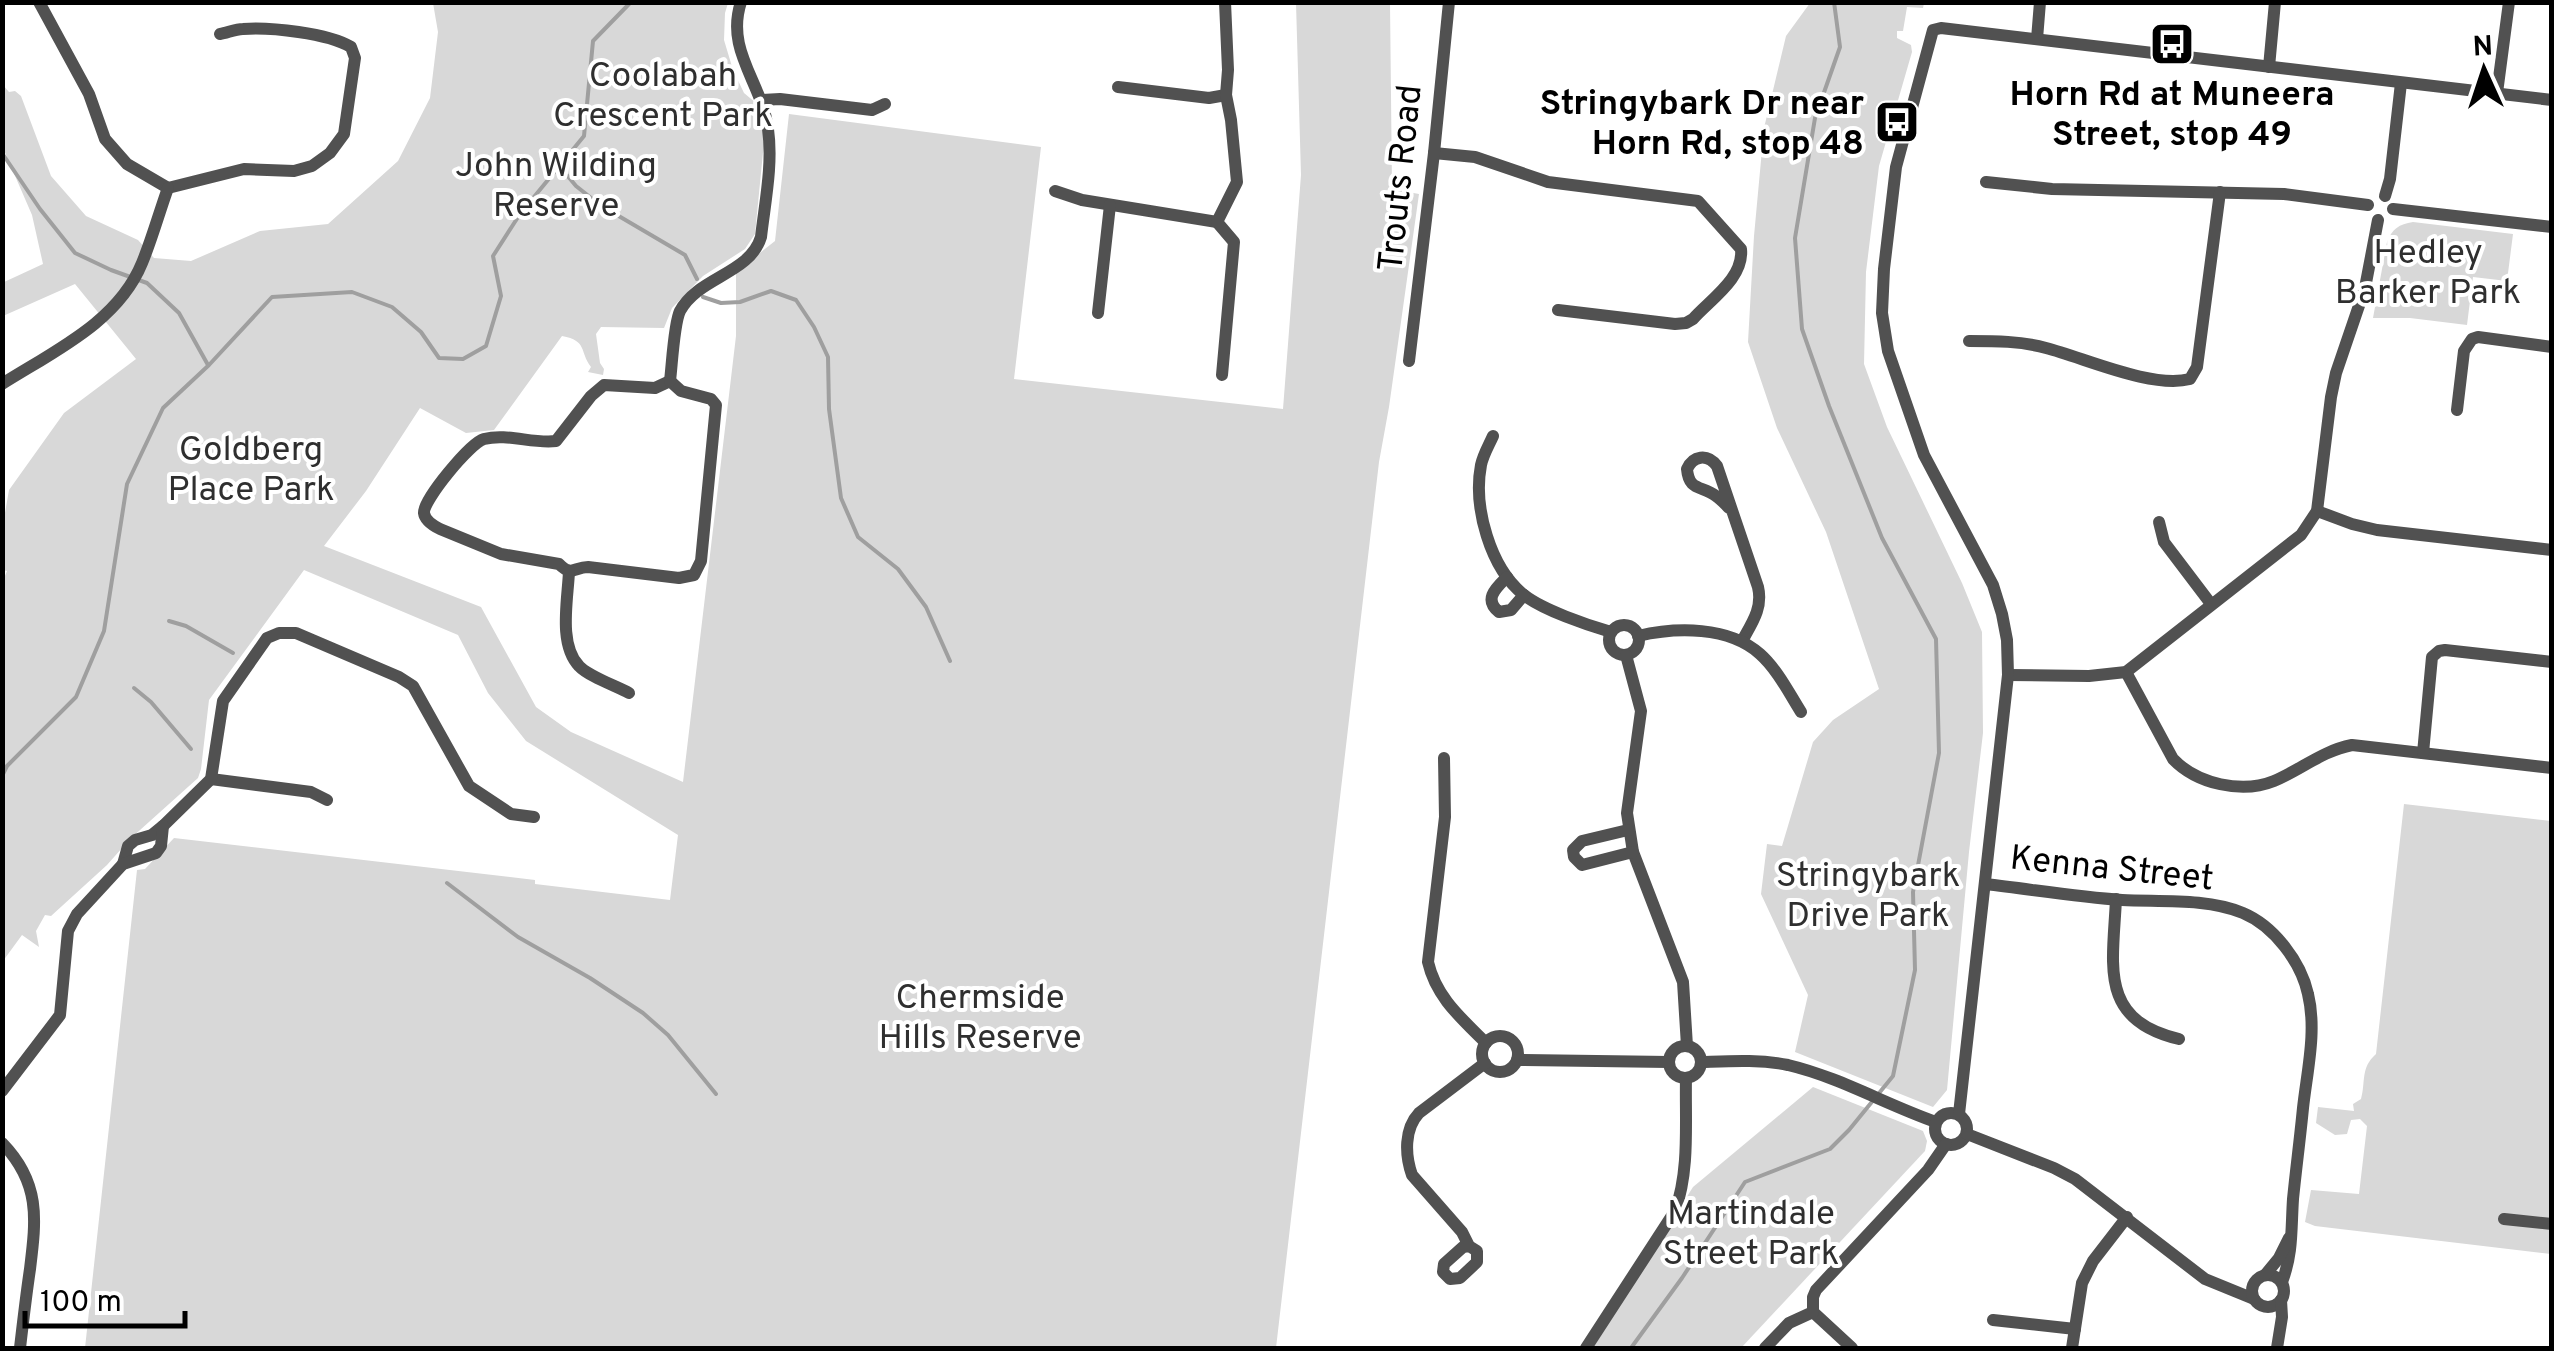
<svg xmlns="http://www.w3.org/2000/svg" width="2554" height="1351" viewBox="0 0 2554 1351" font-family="Overpass,sans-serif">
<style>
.green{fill:#d8d8d8}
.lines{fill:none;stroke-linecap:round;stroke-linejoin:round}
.stream{stroke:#9f9f9f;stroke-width:4}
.minor{stroke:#515151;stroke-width:12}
.labels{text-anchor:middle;stroke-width:8;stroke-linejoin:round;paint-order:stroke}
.park-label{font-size:35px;fill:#2f2f2f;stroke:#fff}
.poi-label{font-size:35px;font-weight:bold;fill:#000;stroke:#fff}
.street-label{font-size:35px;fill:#000;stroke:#fff}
</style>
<rect width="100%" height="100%" fill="#fff"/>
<g class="green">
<path d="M433,3h295l-3,10 -1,27 9,30 11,23 12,10 9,29 -10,102 -10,15 -42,27 -31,32 -8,20 -63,-1 -5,7 4,29 4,6 -1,6 -15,-3 3,-5c-12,-16 -3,-26 -29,-31l-68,94 -28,3 -46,-25 -54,83 -42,55 157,61 55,100 35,25 112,50 53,-446v-64l39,-31 14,-127 252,33 -27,232 269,30 18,-234 -5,-172h94l2,186 27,5 -30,213 -10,55 -103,886h-1191l52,-478 8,-1 29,-31 361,42v4l135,16 8,-65 -152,-94 -38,-48 -30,-58 -154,-65 -95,130 -8,69 -3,9 -68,61 -23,26 -56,51 -6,-1 -9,16 3,16 -17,-12 -19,26 -1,-378 5,-12 -4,-1 -1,-40 7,-40 55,-77 72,-54 -61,-75 -72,32 -1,-33 41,-19 -11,-49 -29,-67v-63l6,7 6,-1 6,5 30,80 35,40 52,24 16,18 37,3 69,-30 68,-7 70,-63 32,-63 8,-66z"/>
<polygon points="1810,3 1924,3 1923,8 1907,7 1903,31 1897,31 1897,38 1911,45 1912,52 1879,166 1866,272 1864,364 1887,427 1962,583 1982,632 1983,733 1969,852 1947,1090 1933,1107 1795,1052 1808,995 1761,894 1767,844 1782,846 1813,742 1833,720 1879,689 1826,532 1777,428 1748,342 1754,236 1764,128 1786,36"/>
<path d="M2413,222l100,12 -6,47 -34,-4 -6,48 -57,-7h-37l14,-76c5,-13 12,-18 26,-20z"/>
<path d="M2404,804l147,17v433l-236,-28 -10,-4 6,-32 48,4 8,-68 -7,-7 -9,1 -4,14 -12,1 -19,-12 2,-16 36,4 -1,-7 8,-5c5,-17 -1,-31 15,-45z"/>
<polygon points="1813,1087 1923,1131 1927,1141 1925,1151 1741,1348 1593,1348 1693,1187"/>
</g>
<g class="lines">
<g class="stream">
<polyline points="2,153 40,209 75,253 111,270 147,283 179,313 208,365"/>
<polyline points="561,168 576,186 600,205 685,255 697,279"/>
<polyline points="703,297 721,303 740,302 771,291 796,300 814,327 828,357 829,409 841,498 858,537 898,569 926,607 950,661"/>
<polyline points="169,621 186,626 233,653"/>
<polyline points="134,688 151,702 191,749"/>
<polyline points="2,776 7,766 76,697 104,631 127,484 163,408 209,365 272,297 352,292 392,307 421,332 439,358 463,359 486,346 501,296 493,256 520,214 584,136 593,41 631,2"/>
<polyline points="447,883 518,937 590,978 643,1013 668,1035 716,1094"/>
<polyline points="1631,1348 1682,1278 1745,1182 1830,1149 1849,1130 1893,1076 1915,970 1913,892 1939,753 1936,639 1882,538 1829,406 1802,329 1795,238 1815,118 1840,47 1834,2"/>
</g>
<g class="minor">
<polyline points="39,2 89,94 105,139 127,164 168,188"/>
<polyline points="2037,39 2040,2"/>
<polyline points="2269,67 2275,2"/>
<polyline points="1118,87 1209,98 1226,95"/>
<polyline points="2497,93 2509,2"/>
<polyline points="761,100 780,99 872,110 885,104"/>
<path d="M1434,153l41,4 73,25 150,19 43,48c3,29 -30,50 -48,70l-7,4 -11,1 -117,-14"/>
<polyline points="1986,182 2052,189 2284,194 2368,205"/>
<path d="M168,188l76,-19 50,2 18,-5 18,-13 14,-19 11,-76 -4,-11c-23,-14 -81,-20 -108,-18 -8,0 -16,4 -23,5"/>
<polyline points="1055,191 1082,200 1217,222"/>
<polyline points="2385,196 2390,179 2401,83"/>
<polyline points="2393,209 2552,227"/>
<polyline points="1098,313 1110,205"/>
<path d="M1969,341c26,0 52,0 77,7 39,10 106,41 144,31l7,-12 23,-175"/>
<polyline points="1409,361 1434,153 1449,2"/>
<polyline points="1222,375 1234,242 1217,222 1237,182 1231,120 1226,95 1228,70 1225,2"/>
<path d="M670,381l11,10 30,8 5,6 -15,156 -7,14 -15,3 -91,-11c-14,0 -16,10 -29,-3l-58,-10 -61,-25c-6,-3 -15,-8 -16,-16 -1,-13 46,-70 60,-74 23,-6 49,5 72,2l35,-45 13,-11 51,3z"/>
<path d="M670,381c2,-16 4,-58 10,-70 18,-34 70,-37 81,-74 4,-35 12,-73 7,-108 -6,-47 -43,-78 -27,-127"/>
<path d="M2,384c52,-33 116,-62 140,-121 10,-24 17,-50 26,-75"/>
<polyline points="2457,410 2464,351 2472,339 2478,337 2552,347"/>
<path d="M1493,436c-4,9 -10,19 -12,29 -8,42 9,103 43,130 19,15 63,30 87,37"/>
<path d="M1729,508c-4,-4 -8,-9 -13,-12 -14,-11 -27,-4 -29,-27 6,-13 20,-16 30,-3l41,121c5,21 -6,36 -16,54"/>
<polyline points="2317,511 2352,524 2377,530 2552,550"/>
<polyline points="2159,522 2164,542 2211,604"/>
<path d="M569,571c-1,28 -11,73 10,95 9,10 37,20 50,27"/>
<path d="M1507,577c-11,11 -24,22 -8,35l12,-2 13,-15"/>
<circle cx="1624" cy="640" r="15"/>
<path d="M1638,636c38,-9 91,-10 122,18 17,15 29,39 41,58"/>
<polyline points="1626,655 1641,711 1627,813 1633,852 1683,982 1687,1046"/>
<path d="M2126,672l47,87c24,25 69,35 101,22 28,-12 48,-30 78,-36l200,23"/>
<polyline points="2008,675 2089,676 2126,672 2301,535 2317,511 2331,397 2336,373 2365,288 2378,220"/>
<polyline points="2423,753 2432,657 2439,651 2445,650 2552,662"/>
<path d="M1444,758l1,59 -17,145c8,35 33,56 58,81"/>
<polyline points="211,779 311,792 327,800"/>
<polyline points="1628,830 1582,841 1573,850 1574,857 1582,865 1633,852"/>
<polyline points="123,864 128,846 135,840 152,835 163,826 211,779 223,701 267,638 279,633 296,633 399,677 413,686 469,786 511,814 534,817"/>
<path d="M1985,884c45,5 91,13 137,16 38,2 85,-2 121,13 31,13 58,49 65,81 9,37 -1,77 -5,114 -3,31 -7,61 -10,91 -2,31 0,54 -11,83"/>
<path d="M2116,899c-3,66 -18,121 63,140"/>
<circle cx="1500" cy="1054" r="18"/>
<circle cx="1685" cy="1062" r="16"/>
<polyline points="1517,1060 1669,1062"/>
<path d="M1701,1062c29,-1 58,-3 87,3 51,12 99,40 148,57"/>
<polyline points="2,1091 60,1015 68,931 77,914 123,864 156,853 161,846 163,826"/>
<circle cx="1951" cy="1129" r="16"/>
<polyline points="1959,1114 2008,675 2007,640 2002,614 1993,585 1924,455 1888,351 1882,313 1884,269 1896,167 1933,30 1941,28 2552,100"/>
<polyline points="1967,1134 2054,1168 2075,1179 2205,1279 2254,1299"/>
<path d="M2,1143c39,40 34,77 28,126 -4,27 -7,53 -10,79"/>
<polyline points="2504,1219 2552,1224"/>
<path d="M1469,1246l-6,1 -19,17 -1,8 7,7 10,-1 17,-16v-11l-8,-5 -7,-14 -50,-57c-7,-20 -8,-46 7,-62l66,-50"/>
<circle cx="2268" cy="1291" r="16"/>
<polyline points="2265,1275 2279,1258 2289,1238"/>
<polyline points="1813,1312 1852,1348"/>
<polyline points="1993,1320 2075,1329"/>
<path d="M1586,1348l89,-137c15,-41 10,-90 11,-133"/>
<polyline points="1765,1348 1789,1323 1813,1312 1813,1297 1816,1290 1928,1170 1946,1144"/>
<polyline points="2072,1348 2082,1283 2093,1261 2127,1217"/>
<polyline points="2277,1348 2282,1317 2281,1300"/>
</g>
</g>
<defs>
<symbol id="bus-square" viewBox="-11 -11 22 22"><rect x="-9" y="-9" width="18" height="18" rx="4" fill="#000" stroke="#fff"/><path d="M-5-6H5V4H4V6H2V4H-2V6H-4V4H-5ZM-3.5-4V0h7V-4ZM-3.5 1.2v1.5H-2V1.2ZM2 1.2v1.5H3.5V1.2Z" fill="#fff"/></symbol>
</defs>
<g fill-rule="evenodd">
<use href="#bus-square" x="2147" y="19" width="50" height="50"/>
<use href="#bus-square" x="1872" y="97" width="50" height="50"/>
</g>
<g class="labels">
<g class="park-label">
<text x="663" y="86">Coolabah<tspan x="663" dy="40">Crescent Park</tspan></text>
<text x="556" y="176">John Wilding<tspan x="556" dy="40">Reserve</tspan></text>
<text x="2428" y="263">Hedley<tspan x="2428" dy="40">Barker Park</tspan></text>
<text x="251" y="460">Goldberg<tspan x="251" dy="40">Place Park</tspan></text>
<text x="1868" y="886">Stringybark<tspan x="1868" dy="40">Drive Park</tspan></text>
<text x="980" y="1008">Chermside<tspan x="980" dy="40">Hills Reserve</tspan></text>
<text x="1751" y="1224">Martindale<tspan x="1751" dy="40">Street Park</tspan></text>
</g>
<g class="poi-label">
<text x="2172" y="105">Horn Rd at Muneera<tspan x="2172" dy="40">Street, stop 49</tspan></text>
<text x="1864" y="114" text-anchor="end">Stringybark Dr near<tspan x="1864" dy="40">Horn Rd, stop 48</tspan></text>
</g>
<g class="street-label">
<text transform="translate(1399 178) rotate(-84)" y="12">Trouts Road</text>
<text transform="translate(2112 867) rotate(6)" y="12">Kenna Street</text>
</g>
</g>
<rect width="2554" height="1351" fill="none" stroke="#000000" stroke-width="10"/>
<g transform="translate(2484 70) rotate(357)" stroke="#ffffff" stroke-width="8" paint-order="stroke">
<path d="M0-8L18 38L0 25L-18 38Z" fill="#000000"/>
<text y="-15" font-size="28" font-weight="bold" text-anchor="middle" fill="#000000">N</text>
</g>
<path d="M25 1311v15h160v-15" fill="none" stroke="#000000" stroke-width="5"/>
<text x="40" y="1311" font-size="30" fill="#000000" stroke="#ffffff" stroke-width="8" paint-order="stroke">100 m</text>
</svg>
